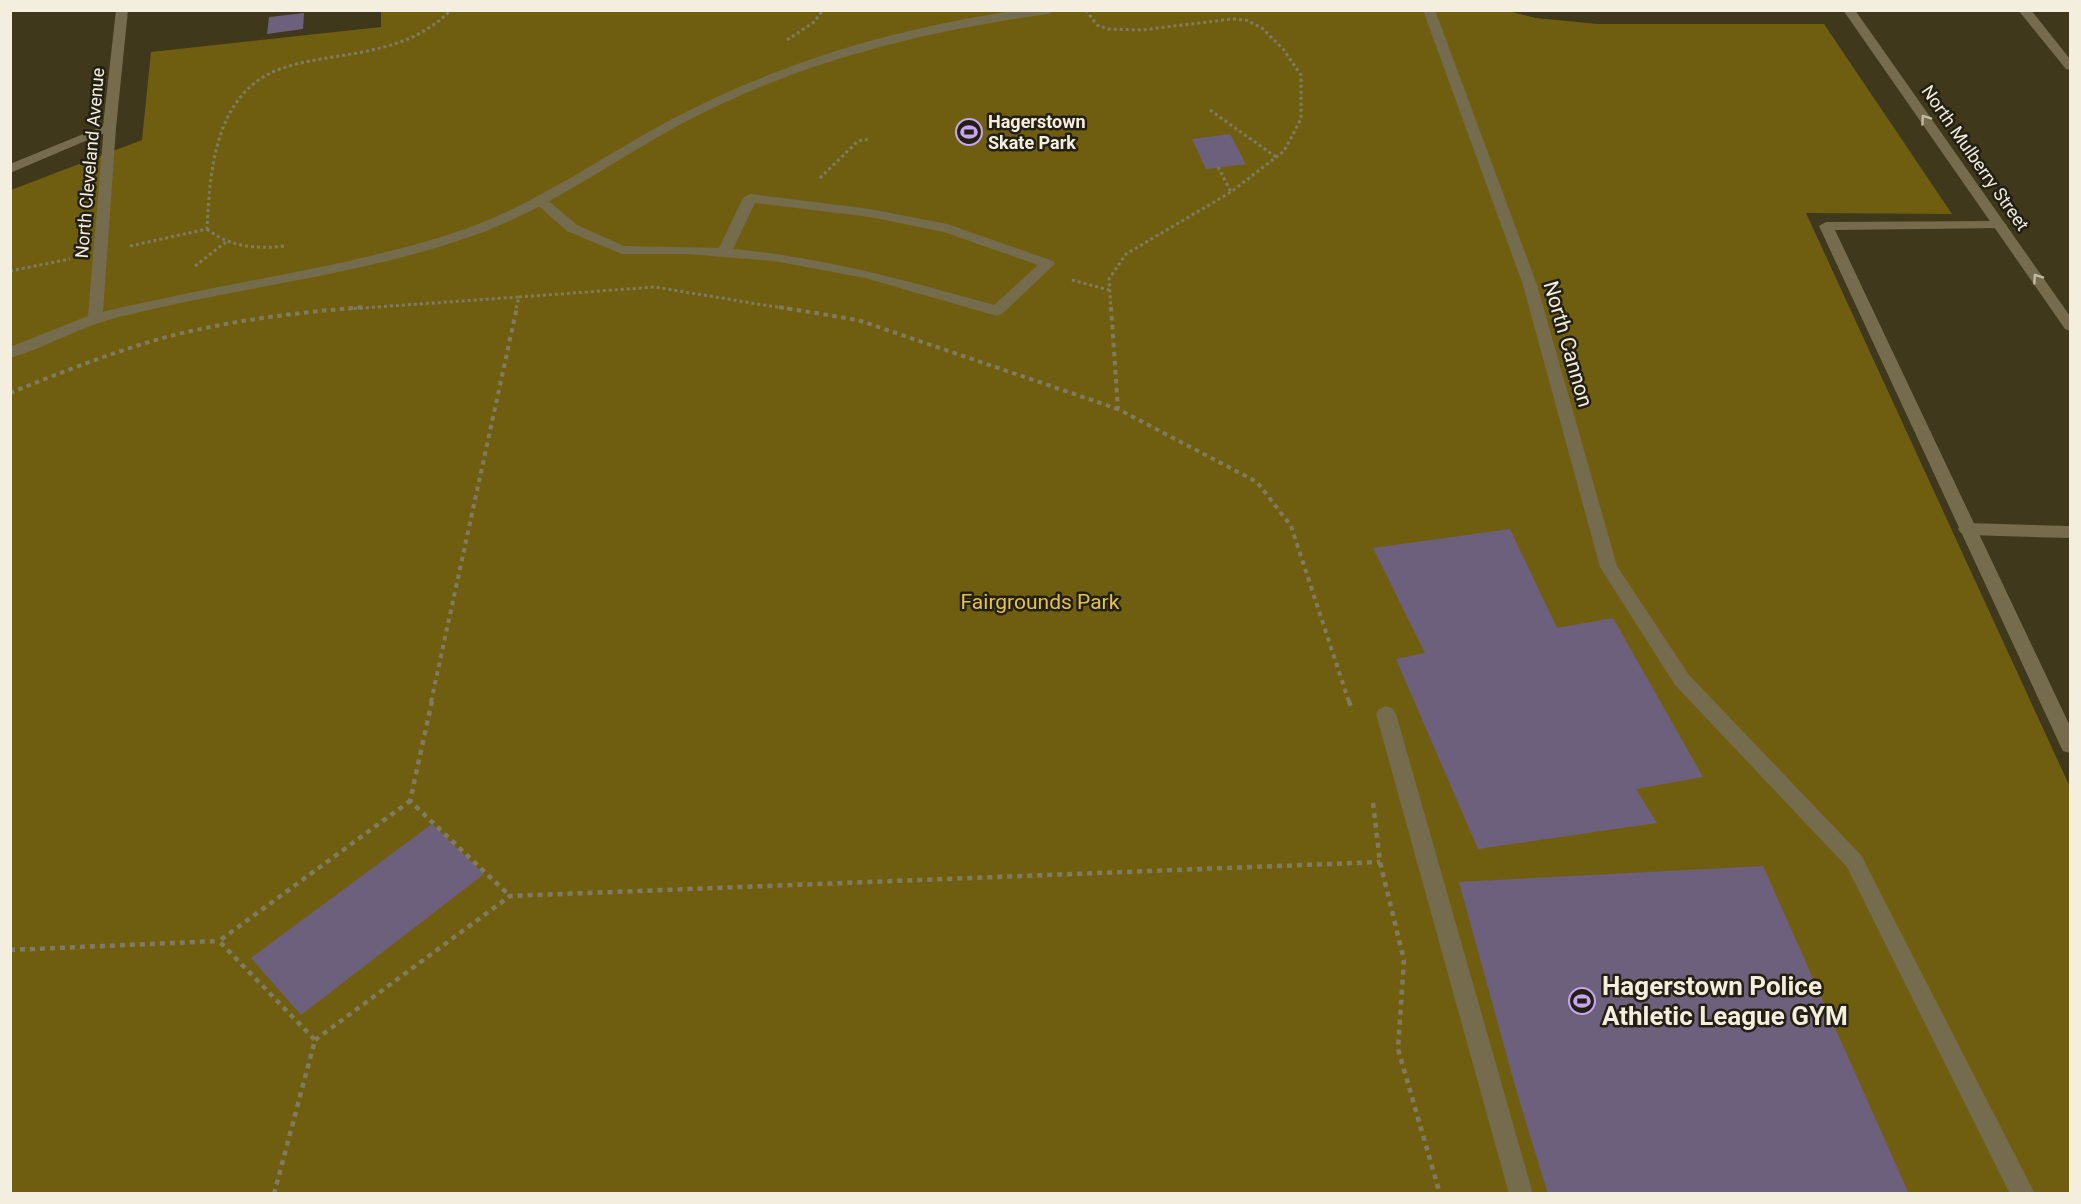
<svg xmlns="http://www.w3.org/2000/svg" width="2081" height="1204" viewBox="0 0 2081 1204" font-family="Roboto,sans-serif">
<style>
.green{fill:#705e10}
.building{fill:#6c607c}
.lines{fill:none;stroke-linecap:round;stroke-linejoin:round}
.path-far2{stroke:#807a60;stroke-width:3;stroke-dasharray:3 3;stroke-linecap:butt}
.path-far1{stroke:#807a60;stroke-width:4;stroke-dasharray:4.5 4.5;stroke-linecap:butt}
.path{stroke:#807a60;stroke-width:4.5;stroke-dasharray:5 5;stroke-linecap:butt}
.service{fill:#756c4d;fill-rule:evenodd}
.minor{fill:#756c4d;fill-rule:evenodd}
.tertiary{fill:#756c4d;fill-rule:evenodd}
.oneway{stroke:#c1baa3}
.labels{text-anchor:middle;stroke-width:5;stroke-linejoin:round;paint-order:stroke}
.far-poi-label{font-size:18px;font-weight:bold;fill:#f3eedd;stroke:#231f12;text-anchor:start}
.far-street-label{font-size:18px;fill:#f3eedd;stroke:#231f12}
.street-label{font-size:21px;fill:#f3eedd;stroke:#231f12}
.park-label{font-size:21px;fill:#e4c446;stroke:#231f12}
.near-poi-label{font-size:26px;font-weight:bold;fill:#f3eedd;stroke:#231f12;text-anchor:start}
</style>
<rect width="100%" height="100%" fill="#3f381a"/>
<polygon class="green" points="381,10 1503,10 1536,18 1598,24 1824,24 1952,214 1806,213 2070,787 2070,1193 11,1193 11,190 142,140 151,52 381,27"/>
<g class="building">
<polygon points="304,13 303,29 267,34 269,17"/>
<polygon points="1230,134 1246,164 1206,169 1192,139"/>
<polygon points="1510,529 1557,628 1613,618 1703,777 1636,789 1657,823 1478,849 1396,659 1425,653 1373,548"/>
<polygon points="432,824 484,874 301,1015 251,958"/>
<polygon points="1763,866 1909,1194 1548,1194 1517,1093 1459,882"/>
</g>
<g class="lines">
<g class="path-far2">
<polyline points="1086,10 1097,25 1108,29 1142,30 1232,19 1246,20 1262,28 1283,49 1301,75 1301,119 1284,151 1231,192 1126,254 1109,279 1111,309"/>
<polyline points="787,40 814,22 823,10"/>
<polyline points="1210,110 1276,157"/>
<polyline points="1218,167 1231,192"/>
<polyline points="820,178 858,141 870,139"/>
<path d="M207,229c24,19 51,20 80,17"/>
<path d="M130,246l77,-17c3,-60 8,-136 73,-160 25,-9 51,-11 77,-16 37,-7 67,-16 94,-43"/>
<polyline points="195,266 226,242"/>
<polyline points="10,271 70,259"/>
<polyline points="1072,280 1109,290"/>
<polyline points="519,297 655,287 788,309"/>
<polyline points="348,309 519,297 516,309"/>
</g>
<g class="path-far1">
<polyline points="779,307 858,320 1118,409"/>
<polyline points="1111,307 1118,409 1257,482 1291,526 1349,702"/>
<path d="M10,393c52,-21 105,-42 160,-57 64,-16 130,-24 195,-29"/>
<polyline points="431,702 517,307"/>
</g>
<g class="path">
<polyline points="432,701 410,801 510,896"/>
<polyline points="1349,701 1352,711"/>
<polyline points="1373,803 1380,862 1404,960 1398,1049 1440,1194"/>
<polyline points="10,950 219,941"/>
<polyline points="315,1040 510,896 1380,862"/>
<polyline points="274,1194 315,1040 219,941 410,801"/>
</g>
<g class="service">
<polygon points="2018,10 2031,10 2070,59 2070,70 2066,69"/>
<path d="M750,194l120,15 77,15 106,37 2,3 -53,50 -5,2 -132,-38 -91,-17 -87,-7h-65l-55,-23 -34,-30 2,-3h10l32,27 47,21 95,2 24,-50zM755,203l115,14 74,15 94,33 -44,40c-86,-24 -171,-48 -261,-56z"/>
<polygon points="2000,221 2007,225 2005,228 1835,230 2070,726 2070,753 2063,751 2060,745 1819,226 1826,222"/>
<polygon points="1682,673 1689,675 1861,855 2035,1194 2010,1194 1847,867 1675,685 1673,680 1675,675"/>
<polygon points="1386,706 1393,709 1396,714 1533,1194 1509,1194 1376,714 1379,709"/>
</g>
<g class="minor">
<path d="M1019,10h36l-6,4c-127,17 -250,48 -364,108 -70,37 -134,86 -210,113 -115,41 -238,52 -356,82 -38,9 -71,30 -109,41v-11l78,-31 16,-191 5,-1 7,4 -13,184c25,-7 51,-11 76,-17 95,-20 194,-34 286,-66 76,-27 140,-75 211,-112 107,-56 224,-90 343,-107z"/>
<polygon points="1423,10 1435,10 1537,285 1617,566 1689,675 1691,680 1689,685 1682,687 1675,685 1600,567 1523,285"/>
<polygon points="1967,523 2070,526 2070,538 1967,535 1961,533 1958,529 1961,525"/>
</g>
<g class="tertiary">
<polygon points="116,10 128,10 116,128 10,173 10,164 103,126"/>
<polygon points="1843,10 1855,10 2070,316 2070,331 2065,329"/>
</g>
</g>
<defs><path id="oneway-chevron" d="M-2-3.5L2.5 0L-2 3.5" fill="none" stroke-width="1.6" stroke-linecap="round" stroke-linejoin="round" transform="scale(1.5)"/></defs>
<g class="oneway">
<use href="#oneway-chevron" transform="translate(1925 119) rotate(-125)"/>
<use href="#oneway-chevron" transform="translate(2037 278) rotate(-125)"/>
</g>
<defs>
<symbol id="stadium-ring" viewBox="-11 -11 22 22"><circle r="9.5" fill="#231f12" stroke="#c7a6ef" stroke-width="1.5"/><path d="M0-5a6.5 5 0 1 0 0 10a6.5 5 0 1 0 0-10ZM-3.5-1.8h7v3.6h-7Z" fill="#c7a6ef"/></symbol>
</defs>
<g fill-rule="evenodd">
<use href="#stadium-ring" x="954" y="117" width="30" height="30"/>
<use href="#stadium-ring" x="1567" y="986" width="30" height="30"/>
</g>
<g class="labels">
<g class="far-poi-label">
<text x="988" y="128">Hagerstown<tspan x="988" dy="21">Skate Park</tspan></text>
</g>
<g class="far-street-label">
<text transform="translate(1975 158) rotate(55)" y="6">North Mulberry Street</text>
<text transform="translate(90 163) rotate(-85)" y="6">North Cleveland Avenue</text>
</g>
<g class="street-label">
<text transform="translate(1568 344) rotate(74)" y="7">North Cannon</text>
</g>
<g class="park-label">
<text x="1040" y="609">Fairgrounds Park</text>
</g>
<g class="near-poi-label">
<text x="1602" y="995">Hagerstown Police<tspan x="1602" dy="30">Athletic League GYM</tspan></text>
</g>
</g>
<rect width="2081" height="1204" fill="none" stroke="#f3eedd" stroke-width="24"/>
</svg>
